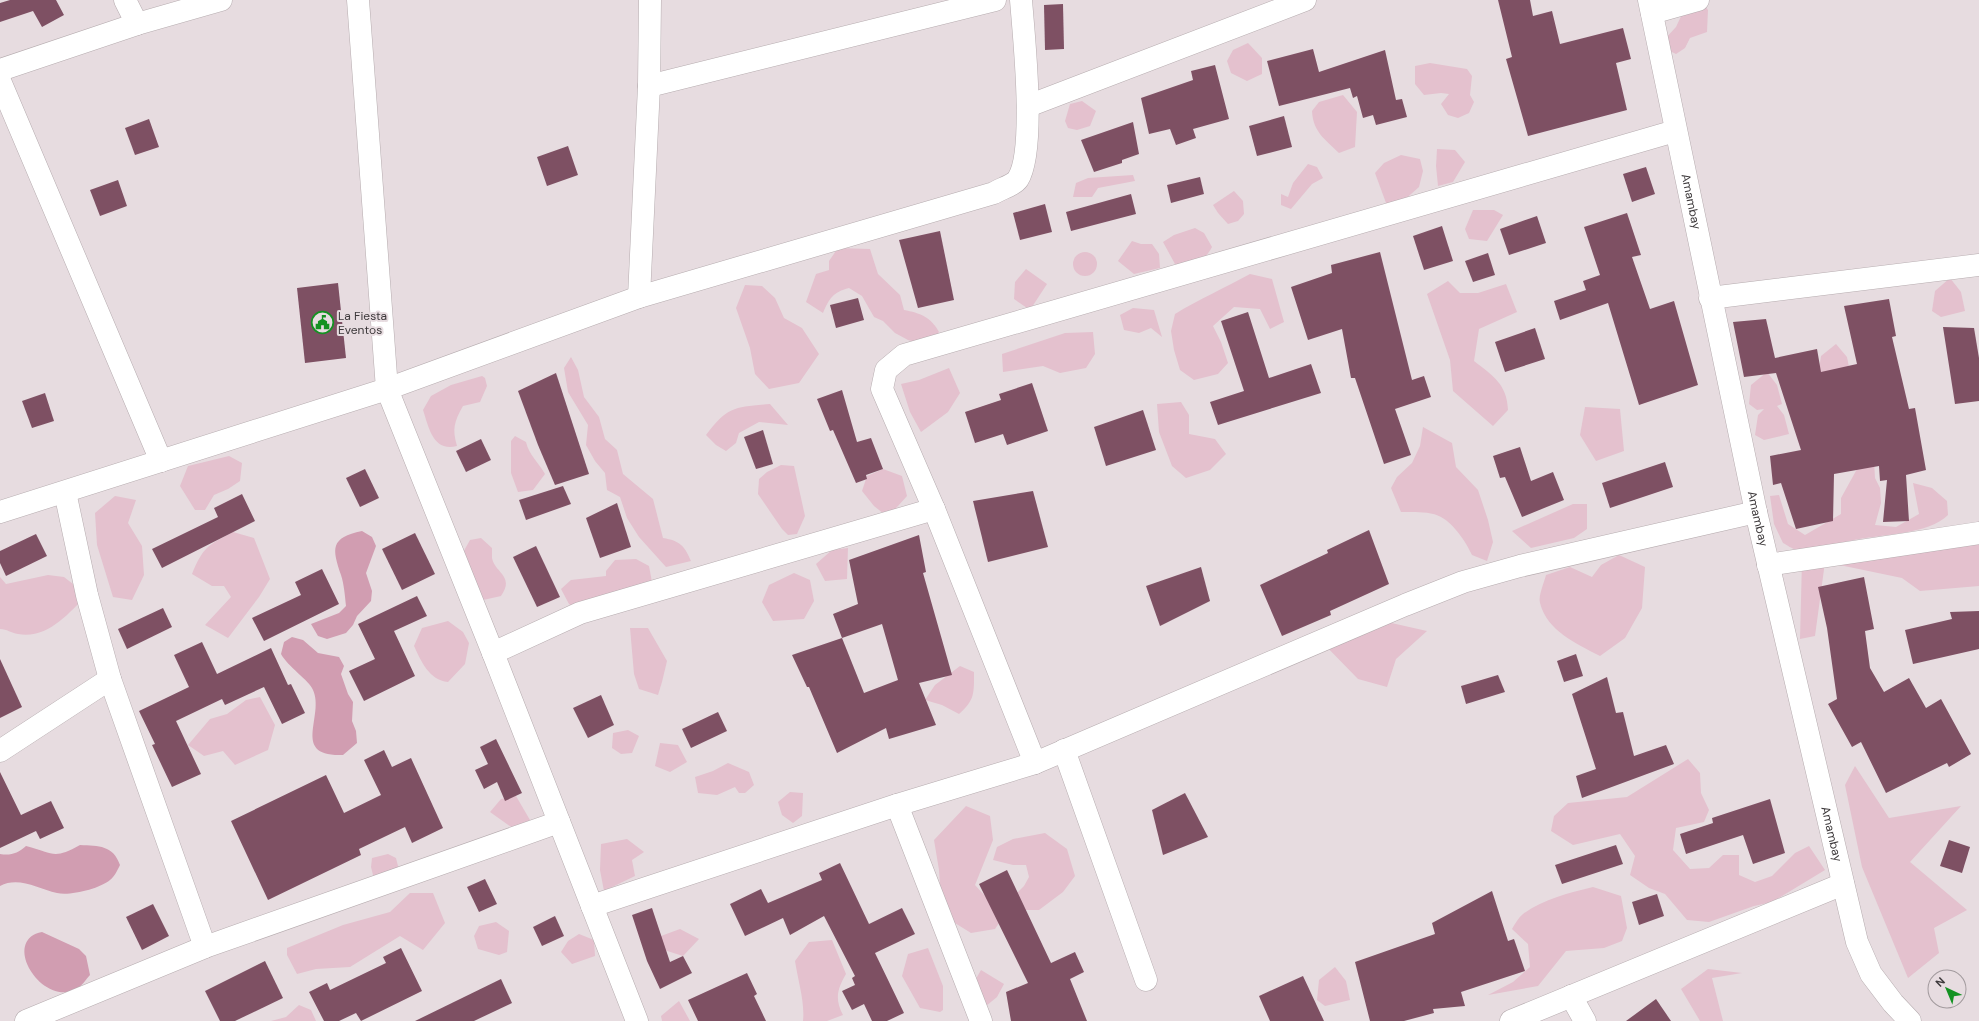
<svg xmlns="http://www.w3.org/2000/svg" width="1979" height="1021" viewBox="0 0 1979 1021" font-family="'DM Sans',sans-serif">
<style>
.green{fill:#e4c1ce}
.water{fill:#d19db1}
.building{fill:#7e5063;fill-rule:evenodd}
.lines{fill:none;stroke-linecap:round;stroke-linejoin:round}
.minor-casing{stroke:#b6acaf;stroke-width:23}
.tertiary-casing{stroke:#b6acaf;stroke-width:23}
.minor{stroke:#fff;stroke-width:22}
.tertiary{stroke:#fff;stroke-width:22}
.labels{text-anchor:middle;stroke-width:4;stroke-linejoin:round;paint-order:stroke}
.street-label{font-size:12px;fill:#3d393b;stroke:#e7dce0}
.poi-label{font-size:12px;fill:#3d393b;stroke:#e7dce0;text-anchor:start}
</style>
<rect width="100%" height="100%" fill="#e7dce0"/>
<g class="green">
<polygon points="1705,6 1708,10 1707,32 1690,38 1685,48 1676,54 1668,50 1664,40 1676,27 1684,10"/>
<polygon points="1248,43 1262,58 1262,74 1247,81 1231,73 1227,61 1233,50"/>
<polygon points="1430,63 1467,69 1472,76 1470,95 1474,102 1469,113 1458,118 1448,115 1441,104 1449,94 1441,93 1424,95 1415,84 1415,66"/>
<path d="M1343,95l14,17 -2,35 -16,6c-14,-14 -26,-21 -27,-42l7,-9z"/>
<polygon points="1082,101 1096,111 1090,126 1077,130 1068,128 1065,121 1070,104"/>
<polygon points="1437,149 1455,150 1465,162 1453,182 1438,186 1436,166"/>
<polygon points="1401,155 1420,159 1423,171 1419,187 1402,202 1386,203 1375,173 1384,163"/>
<polygon points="1308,164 1317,167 1323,178 1312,184 1291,209 1281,205 1281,194 1288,197 1293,183"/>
<polygon points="1133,175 1135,181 1098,188 1092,197 1073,197 1076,183 1088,178"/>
<polygon points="1234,191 1243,201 1244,214 1238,221 1228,224 1218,213 1213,205"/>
<polygon points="1473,210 1494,210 1503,215 1487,241 1469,239 1465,229"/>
<path d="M1195,228l9,5 8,14c-10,18 -18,17 -37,17l-12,-22 11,-7z"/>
<polygon points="1132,241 1141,244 1152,244 1159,254 1160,268 1134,274 1118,261"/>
<path d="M838,248l32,1 8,25 22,21 4,15c16,3 27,7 35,22l-5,8 -12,4 -14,-4 -13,-7 -12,-12 -9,-4 -12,-21 -13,-8c-16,4 -20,11 -26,25l-17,-11 10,-28 13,-4v-9z"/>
<circle cx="1085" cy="264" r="12"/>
<polygon points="1026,269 1047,284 1030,310 1014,299 1015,282"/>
<path d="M1250,274l22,5 12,43 -14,7 -10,-20 -26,-2 -21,19 8,16 7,21 -10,11 -24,6 -14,-10 -6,-20 -3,-19 4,-17c24,-15 50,-26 75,-40z"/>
<polygon points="1950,278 1961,292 1965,311 1941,317 1932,311 1935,291"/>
<path d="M1448,281l12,12h18l28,-9 11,28 -38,17 -5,32c19,15 33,23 34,49l-15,16 -40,-35 -3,-31 -23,-66z"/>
<polygon points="745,285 762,286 775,298 784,318 802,328 819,354 799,383 769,389 755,374 750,348 736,308"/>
<polygon points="1133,308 1154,310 1162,337 1151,328 1139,333 1124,330 1120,315"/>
<polygon points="1093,332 1095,354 1086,368 1060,373 1043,366 1003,372 1002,354 1065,333"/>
<polygon points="1836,344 1847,357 1850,372 1818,376 1821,356"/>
<path d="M571,357l7,13 6,27 15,20 6,22 12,11 6,24 30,25 10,39c17,3 21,7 28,23l-25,6 -27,-30 -12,-19 -7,-21 -13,-7 -2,-17 -10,-12 -9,-16 2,-20 -20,-33 -4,-24z"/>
<polygon points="949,368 960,393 948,412 921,432 910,412 901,384 919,380"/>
<polygon points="1767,372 1777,385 1782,404 1777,406 1784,415 1789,434 1764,440 1755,435 1758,415 1764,409 1757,410 1749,404 1751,385"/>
<path d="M482,376l3,2 2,8 -7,16 -17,4c-9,16 -11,23 -6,40 -24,6 -28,-18 -34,-36l8,-14 20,-11z"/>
<polygon points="1181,402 1189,415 1189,434 1215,439 1226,454 1210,470 1186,478 1172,466 1159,432 1157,404"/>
<path d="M770,404l18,21 -29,-3 -20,11 -3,10 -10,8 -10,-6 -10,-10c22,-29 29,-28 64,-31z"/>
<polygon points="1585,407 1620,409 1624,451 1596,461 1580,435"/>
<path d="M1423,427l29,16 4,24 22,23 10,30 5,22 -6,19 -15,-6c-6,-13 -18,-31 -31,-38 -11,-6 -27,-5 -40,-5l-10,-24 6,-11 15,-14 8,-17z"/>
<path d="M515,436l11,6c3,13 13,21 19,32l-12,16 -15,2 -7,-19v-32z"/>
<polygon points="229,456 242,463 240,481 228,489 214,495 205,510 195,510 180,486 188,466"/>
<path d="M1862,460l12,1 1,17 5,10 1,15 -6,22 21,2 23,-13 -6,-31 19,5 15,13 1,14c-20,20 -67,19 -94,25 -17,3 -40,14 -57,10 -5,-1 -10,-5 -14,-7l-9,-19 -4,-28 9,-1 9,29 17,11 36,-21v-16z"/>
<polygon points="781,465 794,466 805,516 797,534 788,535 782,529 758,494 759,479 767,472"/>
<polygon points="883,469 902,476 907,496 888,517 874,506 862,491 867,476"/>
<polygon points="115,496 136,500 128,523 142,546 144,575 132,600 113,597 97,545 95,513"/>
<polygon points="1573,504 1587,504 1587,529 1574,538 1531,548 1512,531"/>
<path d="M233,532l21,6 16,41 -11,18 -31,41 -23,-13 26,-28 -7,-11h-12l-20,-12c11,-27 16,-29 41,-42z"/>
<polygon points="1979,535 1979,586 1920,591 1902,578 1825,562 1815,636 1800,639 1802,560"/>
<path d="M481,538l11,10c0,3 0,7 0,10 3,15 23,18 9,38l-18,4 -13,-22v-11l-9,-11 9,-16z"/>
<polygon points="848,548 847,579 825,581 816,564 832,550"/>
<path d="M1619,555l26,12 -3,41 -17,30 -25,18c-23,-12 -53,-25 -60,-53 -2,-7 4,-20 6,-28l24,-8 22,10 9,-12z"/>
<polygon points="636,559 649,566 652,582 580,613 569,604 561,589 571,580 606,576 606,571 615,560"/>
<polygon points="794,573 810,580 814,601 804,619 773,621 762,602 769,585"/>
<path d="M48,575l16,2 23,18c-19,19 -39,44 -69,39 -7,-1 -11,-5 -18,-5v-52l6,7z"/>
<polygon points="1356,615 1427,631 1396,659 1387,687 1358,679 1321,641"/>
<path d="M448,621l15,11 6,11 -4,21 -17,18c-19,-2 -27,-21 -34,-36l8,-18z"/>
<polygon points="630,628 648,628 667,661 662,682 658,695 639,689 634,674"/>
<path d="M960,666l14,6c0,21 1,28 -15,42l-17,-9 -17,-5 10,-15z"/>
<polygon points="260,697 275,725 268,750 235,765 223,751 204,756 188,745 210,719 227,714 246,700"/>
<polygon points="628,730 639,736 632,753 621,754 612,748 613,733"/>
<polygon points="660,743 678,745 687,762 670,772 655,766"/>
<polygon points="1688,759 1700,773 1701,793 1709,810 1704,822 1676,828 1673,850 1690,869 1709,868 1723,855 1739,855 1739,875 1755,882 1772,876 1795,853 1809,846 1825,870 1772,902 1754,906 1709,922 1687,920 1665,894 1649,888 1630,875 1635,856 1620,834 1573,845 1551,831 1554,816 1568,803 1627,797"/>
<polygon points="728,763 749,772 754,785 745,793 739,793 735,787 717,795 698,793 695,777 713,771"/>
<polygon points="1855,766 1889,818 1961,806 1910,862 1967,910 1934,928 1939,953 1908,978 1862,867 1845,785"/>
<polygon points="790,792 803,793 802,816 793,823 782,815 778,802"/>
<polygon points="516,796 530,820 514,829 490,812 501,799"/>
<polygon points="966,806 990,816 993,840 975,885 986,897 1011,899 1024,886 1029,877 1026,865 1013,865 993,860 997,847 1013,839 1045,833 1067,849 1075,876 1063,892 1039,910 1026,910 999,923 995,929 971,933 942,915 939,870 934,840"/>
<polygon points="627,839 644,852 632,860 635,876 604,891 600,870 601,844"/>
<polygon points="388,854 396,858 399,870 374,879 371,867 372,858"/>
<path d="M1593,887l28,9 6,32 -5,13 -18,7 -38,3 -28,35 -50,9 25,-13 17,-15 -2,-23 -16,-15c3,-5 6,-11 11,-15 20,-15 46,-21 70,-27z"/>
<polygon points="410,893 433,893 445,923 423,950 400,936 350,967 316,969 297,974 287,955 287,948 343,925 390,912"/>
<polygon points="496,922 509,931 507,952 499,955 478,949 474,936 479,926"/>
<polygon points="680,929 699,939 683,956 661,949 661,936"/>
<polygon points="579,934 594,940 595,956 572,964 561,952 568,941"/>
<path d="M832,940l14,34c-8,14 -12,24 -3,41l-16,6h-24c2,-19 -5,-40 -8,-60l14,-19z"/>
<polygon points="928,948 943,986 943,1010 940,1012 920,1008 902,976 908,954"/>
<polygon points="1335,967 1346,981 1350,1000 1325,1006 1317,1000 1319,980"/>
<polygon points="1708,969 1742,973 1712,978 1723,1021 1700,1021 1681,989"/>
<polygon points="981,970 1004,984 997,997 986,1006 973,984"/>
<polygon points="679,1001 690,1021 662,1021 661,1016"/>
<polygon points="299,1005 311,1010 316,1021 271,1021 286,1017"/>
</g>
<g class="water">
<path d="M362,531l10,6 4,9 -10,27 6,18 -1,10 -14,15 -4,9 -7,8 -19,6 -9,-3 -7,-12 28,-11 7,-7c-1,-10 -2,-22 -5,-31 -9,-27 -11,-37 21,-44z"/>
<path d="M292,637l11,3 15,13 21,4 5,9 -3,8 7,20 5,8 -1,19 4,10 1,12 -14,12c-53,2 -18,-39 -30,-65 -4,-10 -25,-23 -32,-36l3,-12z"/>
<path d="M80,845c19,1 33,0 40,20 -3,6 -5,11 -10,15 -11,9 -40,16 -53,13 -19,-4 -38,-17 -57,-7v-32c11,2 18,-1 26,-8 28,7 27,14 54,-1z"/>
<path d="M42,932l37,17 7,7 4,19c-4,4 -8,11 -13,14 -35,19 -77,-49 -35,-57z"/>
</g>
<g class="building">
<polygon points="10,0 56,0 64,15 42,27 33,11 0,22 0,3"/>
<polygon points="1498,0 1530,0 1533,16 1552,11 1560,44 1623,28 1631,59 1616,63 1627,110 1528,136 1506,59 1512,57"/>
<polygon points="1063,4 1064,49 1045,50 1044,5"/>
<polygon points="1313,49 1319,72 1385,50 1396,100 1402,99 1407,117 1376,125 1373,115 1363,118 1357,96 1353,98 1350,88 1279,106 1267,61"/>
<polygon points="1215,65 1229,119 1193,129 1196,138 1176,145 1170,129 1149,134 1141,98 1193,80 1191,71"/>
<polygon points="1284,116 1292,147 1257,156 1249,126"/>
<polygon points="149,119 159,147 135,155 125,128"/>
<polygon points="1133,122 1139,154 1122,160 1122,163 1094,172 1081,140"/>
<polygon points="568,146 578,175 547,186 537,157"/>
<polygon points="1646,167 1655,194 1632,202 1623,174"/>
<polygon points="1200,177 1204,194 1171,203 1167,185"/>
<polygon points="118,180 127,206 100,216 90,190"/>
<polygon points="1131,194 1136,214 1071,231 1066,212"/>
<polygon points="1045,204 1052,232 1020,240 1013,213"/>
<polygon points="1627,213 1641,255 1632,257 1650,309 1674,301 1698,385 1639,405 1608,303 1560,320 1554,301 1586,290 1583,281 1600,275 1584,227"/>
<polygon points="1537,216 1546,243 1509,255 1500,229"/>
<polygon points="1442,226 1453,261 1424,270 1413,236"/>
<polygon points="940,231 954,300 918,308 899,240"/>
<polygon points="1380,252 1412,380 1424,376 1431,397 1395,409 1411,455 1384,464 1355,378 1351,378 1342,329 1308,340 1291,287 1332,273 1331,265"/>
<polygon points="1488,253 1495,275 1473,282 1465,261"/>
<polygon points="338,283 346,358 305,363 297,288"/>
<polygon points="858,298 864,320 836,328 830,305"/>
<polygon points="1889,299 1896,336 1892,337 1909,409 1915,408 1926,470 1906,475 1909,521 1883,522 1887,480 1880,481 1879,466 1834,474 1833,521 1796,529 1781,483 1773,485 1770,456 1801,450 1776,373 1744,377 1733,322 1766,319 1775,358 1817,349 1821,372 1857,364 1844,306"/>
<polygon points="1248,312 1269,378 1311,364 1321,393 1218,425 1210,402 1244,391 1221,321"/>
<polygon points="1943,327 1974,328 1979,358 1979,401 1955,404"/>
<polygon points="1535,328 1545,359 1505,372 1495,342"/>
<polygon points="556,373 589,474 555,485 538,445 518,391"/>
<polygon points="1032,383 1048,431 1007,445 1003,434 975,443 965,412 1001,400 999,394"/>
<polygon points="842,390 857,442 871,438 883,469 866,475 867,479 856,483 833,430 830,431 817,399"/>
<polygon points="45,393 54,421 32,428 22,401"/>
<polygon points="1143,410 1156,450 1106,466 1094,427"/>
<polygon points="763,430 773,464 756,469 744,437"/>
<polygon points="481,439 491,460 466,472 456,451"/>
<polygon points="1520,447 1531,481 1553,472 1564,500 1522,517 1505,477 1500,478 1493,456"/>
<polygon points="1665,462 1673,487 1610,508 1602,483"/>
<polygon points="365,469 379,498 360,507 346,478"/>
<polygon points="563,486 571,504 526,520 519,500"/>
<polygon points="1033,491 1048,547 988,562 973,501"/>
<polygon points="242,494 255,521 162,568 152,549 218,517 214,508"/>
<polygon points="617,503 631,547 600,558 586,518"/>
<polygon points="1369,530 1389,584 1330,611 1331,615 1282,636 1260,585 1328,553 1327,550"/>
<polygon points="415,533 435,574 402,590 382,549"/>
<polygon points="36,534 47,556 6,576 0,563 0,551"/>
<path d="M919,535l7,37 -3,1 29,102 -33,8 17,42 -47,14 -3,-11 -49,25 -28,-66h-2l-15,-32 50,-17 -9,-24 25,-10 -9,-44zM882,624l16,56 -34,13 -22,-55z"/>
<polygon points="536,546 560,597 537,607 513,557"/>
<polygon points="1201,567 1210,601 1160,626 1146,586"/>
<polygon points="322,569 339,604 264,641 252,618 301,595 295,582"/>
<polygon points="1864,577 1874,629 1865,631 1870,668 1884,692 1909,678 1926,708 1941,699 1971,754 1949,767 1947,763 1886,793 1861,742 1852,747 1828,704 1837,699 1827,628 1818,587"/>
<polygon points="417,596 427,616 394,631 415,676 364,701 349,671 375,659 358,624"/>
<polygon points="163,608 172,627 127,649 118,629"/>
<polygon points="1979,611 1979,649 1913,664 1905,630 1952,619 1950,612"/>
<polygon points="202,642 217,674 271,648 288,685 291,684 305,713 282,724 264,687 225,705 222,699 176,721 201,774 172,787 152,745 155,744 139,711 189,687 174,655"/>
<polygon points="1576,654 1583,676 1564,682 1557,661"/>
<polygon points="0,659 22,707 0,718"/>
<polygon points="1498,675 1505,692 1466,704 1461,686"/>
<polygon points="1607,677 1616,713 1623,712 1634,756 1666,745 1674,764 1582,798 1576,776 1596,769 1572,694"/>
<polygon points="601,695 614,725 588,738 573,708"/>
<polygon points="718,712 727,731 691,748 682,729"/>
<polygon points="496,739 522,793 505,801 497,782 484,789 475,770 488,764 480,747"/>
<polygon points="384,750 392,767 411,758 443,828 412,843 405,827 359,849 361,855 268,900 231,821 326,775 344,813 381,795 364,760"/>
<polygon points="0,772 21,815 51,801 64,828 40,839 36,831 0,848"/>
<polygon points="1185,793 1208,837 1163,855 1152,810"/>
<polygon points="1770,799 1785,853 1753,864 1743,835 1686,854 1680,834 1713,823 1712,818"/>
<polygon points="1949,840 1970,847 1962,873 1940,866"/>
<polygon points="1616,845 1623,864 1562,884 1555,865"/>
<polygon points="840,863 869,924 902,908 915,934 875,953 904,1013 887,1021 872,1021 864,1004 852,1010 842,991 855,985 852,978 855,976 824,916 790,935 783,918 745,936 730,904 761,889 768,903 822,880 819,873"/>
<polygon points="1007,870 1051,963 1075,952 1084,972 1070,979 1087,1021 1011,1021 1006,992 1028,983 979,884"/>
<polygon points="485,879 497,904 479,912 467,887"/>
<polygon points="1492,891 1508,941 1514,939 1525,971 1461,992 1465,1006 1433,1009 1434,1013 1404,1021 1370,1021 1355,962 1435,934 1432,923"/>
<polygon points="1657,894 1664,916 1639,925 1632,902"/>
<polygon points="153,904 169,936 142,950 126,917"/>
<polygon points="652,908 670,962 683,956 692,973 660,989 647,961 632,915"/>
<polygon points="555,916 564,936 542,946 533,927"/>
<polygon points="401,948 422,991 361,1021 356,1013 339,1021 324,1021 309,992 327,983 330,990 386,963 383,957"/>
<polygon points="265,961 283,998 235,1021 220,1021 205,991"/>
<polygon points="747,973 757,994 754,996 766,1021 698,1021 688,1000"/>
<polygon points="1303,976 1324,1021 1270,1021 1259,996"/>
<polygon points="501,979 512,1003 474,1021 415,1021"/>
<polygon points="1656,999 1671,1021 1626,1021"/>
</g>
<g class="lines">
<defs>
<g id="minor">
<polyline points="125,0 137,24"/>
<polyline points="358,0 387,389 493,653 637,1021"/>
<polyline points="1652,13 1698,0"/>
<polyline points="0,70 137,24 221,0"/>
<polyline points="0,81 161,461"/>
<polyline points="649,86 995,0"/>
<polyline points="1028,106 1305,0"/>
<polyline points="639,297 649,86 650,0"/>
<polyline points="1710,298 1979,265"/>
<polyline points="65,492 87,595 110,679 205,947"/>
<path d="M0,512l387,-123 252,-92 355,-104c6,-4 20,-8 24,-14 18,-29 6,-141 3,-179"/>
<polyline points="1768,565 1979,533"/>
<polyline points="493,653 580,613 934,509"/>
<polyline points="1064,750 1146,980"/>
<polyline points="0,751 110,679"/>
<polyline points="1035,763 934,509 882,389 886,370 904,355 1675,131"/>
<polyline points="897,805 981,1021"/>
<polyline points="592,906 897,805 1035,763 1405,605 1463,582 1520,566 1756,512"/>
<polyline points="1571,996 1585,1021"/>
<polyline points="26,1021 205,947 559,822"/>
<polyline points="1511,1021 1843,884"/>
</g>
<g id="tertiary">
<path id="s1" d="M1649,0l107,512 101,430 14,32 22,29 17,18"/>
</g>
</defs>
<use href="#minor" class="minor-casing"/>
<use href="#tertiary" class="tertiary-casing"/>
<use href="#minor" class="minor"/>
<use href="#tertiary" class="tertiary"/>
</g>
<defs>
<symbol id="civic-ring" viewBox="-11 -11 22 22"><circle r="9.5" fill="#e7dce0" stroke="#149222" stroke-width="1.5"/><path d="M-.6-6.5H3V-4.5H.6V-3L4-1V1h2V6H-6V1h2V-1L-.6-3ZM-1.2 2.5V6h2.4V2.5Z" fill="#149222"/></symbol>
</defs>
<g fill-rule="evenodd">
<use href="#civic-ring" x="310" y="310" width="25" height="25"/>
</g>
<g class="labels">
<g class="street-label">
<text dy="4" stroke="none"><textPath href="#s1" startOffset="206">Amambay</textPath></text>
<text dy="4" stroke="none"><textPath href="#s1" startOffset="530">Amambay</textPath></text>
<text dy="4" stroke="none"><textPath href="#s1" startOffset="854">Amambay</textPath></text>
</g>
<g class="poi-label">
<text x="338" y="320">La Fiesta<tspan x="338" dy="14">Eventos</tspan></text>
</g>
</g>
<g transform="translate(1947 989) rotate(316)"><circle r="19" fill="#e7dce0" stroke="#a39b9e"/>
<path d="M0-3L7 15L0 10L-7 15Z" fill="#149222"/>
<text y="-6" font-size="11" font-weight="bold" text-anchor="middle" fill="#3d393b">N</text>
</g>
</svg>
